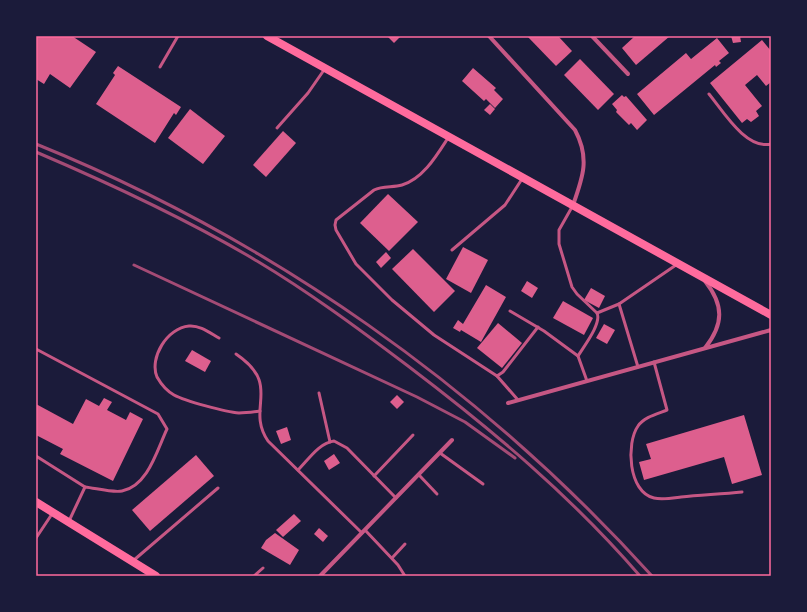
<svg xmlns="http://www.w3.org/2000/svg" width="807" height="612" viewBox="0 0 807 612" font-family="Quicksand,sans-serif">
<style>
.building{fill:#dd5f8e}
.lines{fill:none;stroke-linecap:round;stroke-linejoin:round}
.service{stroke:#c65784;stroke-width:3}
.minor{stroke:#c65784;stroke-width:4}
.secondary{stroke:#ff6b9d;stroke-width:8}
.rail{stroke:#a44b75;stroke-width:3}
.neatline{fill:none;stroke:#ff6b9d;stroke-width:1.5}
</style>
<rect width="100%" height="100%" fill="#1b1b3a"/>
<g class="building">
<polygon points="36,36 72,36 96,52 70,88 50,74 44,84 36,79"/>
<polygon points="387,36 401,36 394,43"/>
<polygon points="527,36 558,36 572,51 556,66"/>
<polygon points="635,36 670,36 636,65 622,48"/>
<polygon points="731,36 740,36 741,42 733,43"/>
<polygon points="717,38 729,53 719,61 721,63 716,67 715,65 654,115 637,94 686,53 691,59"/>
<polygon points="762,40 771,51 771,82 766,86 757,75 745,85 762,106 756,111 759,116 751,122 747,119 742,123 710,83"/>
<polygon points="580,59 614,94 598,110 564,75"/>
<polygon points="118,66 181,107 176,115 174,113 155,143 96,104 115,75 113,73"/>
<polygon points="473,68 496,88 494,90 503,99 495,108 486,99 484,101 462,81"/>
<polygon points="622,95 624,97 626,96 647,120 637,130 631,123 629,125 616,112 617,110 612,104"/>
<polygon points="490,104 495,109 490,115 484,110"/>
<polygon points="190,109 225,136 203,164 168,138"/>
<polygon points="283,131 296,143 266,177 253,165"/>
<polygon points="388,194 418,222 389,251 360,223"/>
<polygon points="463,247 488,260 471,293 446,279"/>
<polygon points="413,249 455,291 434,312 392,269"/>
<polygon points="386,252 391,258 381,268 376,262"/>
<polygon points="527,281 538,288 532,298 521,291"/>
<polygon points="486,285 506,297 481,342 461,330 460,332 453,328 458,320 463,324"/>
<polygon points="591,288 605,296 599,308 584,300"/>
<polygon points="563,301 593,318 584,335 553,318"/>
<polygon points="498,323 522,343 502,368 477,348"/>
<polygon points="604,324 615,330 607,344 596,338"/>
<polygon points="192,350 211,361 205,372 185,361"/>
<polygon points="397,395 404,402 397,409 390,402"/>
<polygon points="104,398 112,402 107,410 126,420 130,412 143,419 113,481 60,454 63,449 36,435 36,404 73,424 86,399 99,406"/>
<polygon points="744,415 762,475 732,484 724,457 644,480 639,462 651,459 646,444"/>
<polygon points="287,427 291,440 281,444 276,431"/>
<polygon points="334,454 340,463 329,470 324,461"/>
<polygon points="196,455 214,476 150,531 132,510"/>
<polygon points="294,514 301,521 283,537 276,530"/>
<polygon points="319,528 328,536 323,542 314,534"/>
<polygon points="275,533 299,550 290,565 261,548 266,540"/>
</g>
<g class="lines">
<g class="service">
<polyline points="160,67 178,36"/>
<path d="M709,94c14,17 37,56 62,50"/>
<polyline points="277,128 308,93 324,70"/>
<path d="M448,138c-11,17 -25,41 -46,47 -9,3 -19,0 -28,5l-38,30 -1,5 1,5 20,34 36,36 42,35 63,41 6,-4 35,-45"/>
<path d="M572,207l-13,23v14l13,43 5,7 20,19c5,10 -13,33 -19,43"/>
<polyline points="452,250 505,205 522,179"/>
<polyline points="510,311 544,331 578,356 587,381"/>
<polyline points="597,313 619,304"/>
<path d="M219,338c-9,-5 -19,-13 -30,-12 -22,2 -40,32 -32,51 4,7 10,14 17,18 11,6 52,17 65,18 7,0 14,-1 21,-2"/>
<path d="M36,349l122,65 9,15c-10,21 -19,57 -45,62 -9,2 -27,-3 -37,-4l-16,34"/>
<path d="M236,354c47,32 9,53 32,87l94,92"/>
<path d="M654,362l13,48c-10,4 -23,7 -29,16 -12,17 -10,66 16,72 8,2 19,0 27,-1 21,-2 41,-3 61,-5"/>
<polyline points="638,367 619,304 676,265"/>
<polyline points="497,376 518,400"/>
<polyline points="319,393 330,442"/>
<polyline points="440,453 483,484"/>
<polyline points="36,456 85,487"/>
<path d="M298,470c11,-11 21,-27 36,-29l13,7 49,50"/>
<polyline points="419,475 437,494"/>
<polyline points="374,476 413,435"/>
<polyline points="365,530 398,565 405,576"/>
<polyline points="36,538 52,514"/>
<polyline points="392,558 405,544"/>
<polyline points="134,560 218,488"/>
<polyline points="254,576 263,568"/>
</g>
<g class="minor">
<path d="M489,36l86,94c15,28 8,47 -2,75"/>
<polyline points="592,36 628,74"/>
<path d="M705,348c19,-24 19,-43 0,-67"/>
<polyline points="508,403 771,330"/>
<polyline points="320,576 452,440"/>
</g>
<g class="secondary">
<polyline points="267,36 771,315"/>
<polyline points="36,502 156,576"/>
</g>
<g class="rail">
<path d="M36,144c235,95 446,244 616,432"/>
<path d="M36,152c75,32 151,67 221,109 52,31 102,68 151,105 83,63 163,130 232,210"/>
<polyline points="134,265 417,397 465,422 515,458"/>
</g>
</g>
<rect width="807" height="612" fill="none" stroke="#1b1b3a" stroke-width="74"/>
<rect x="37" y="37" width="733" height="538" class="neatline"/>
</svg>
